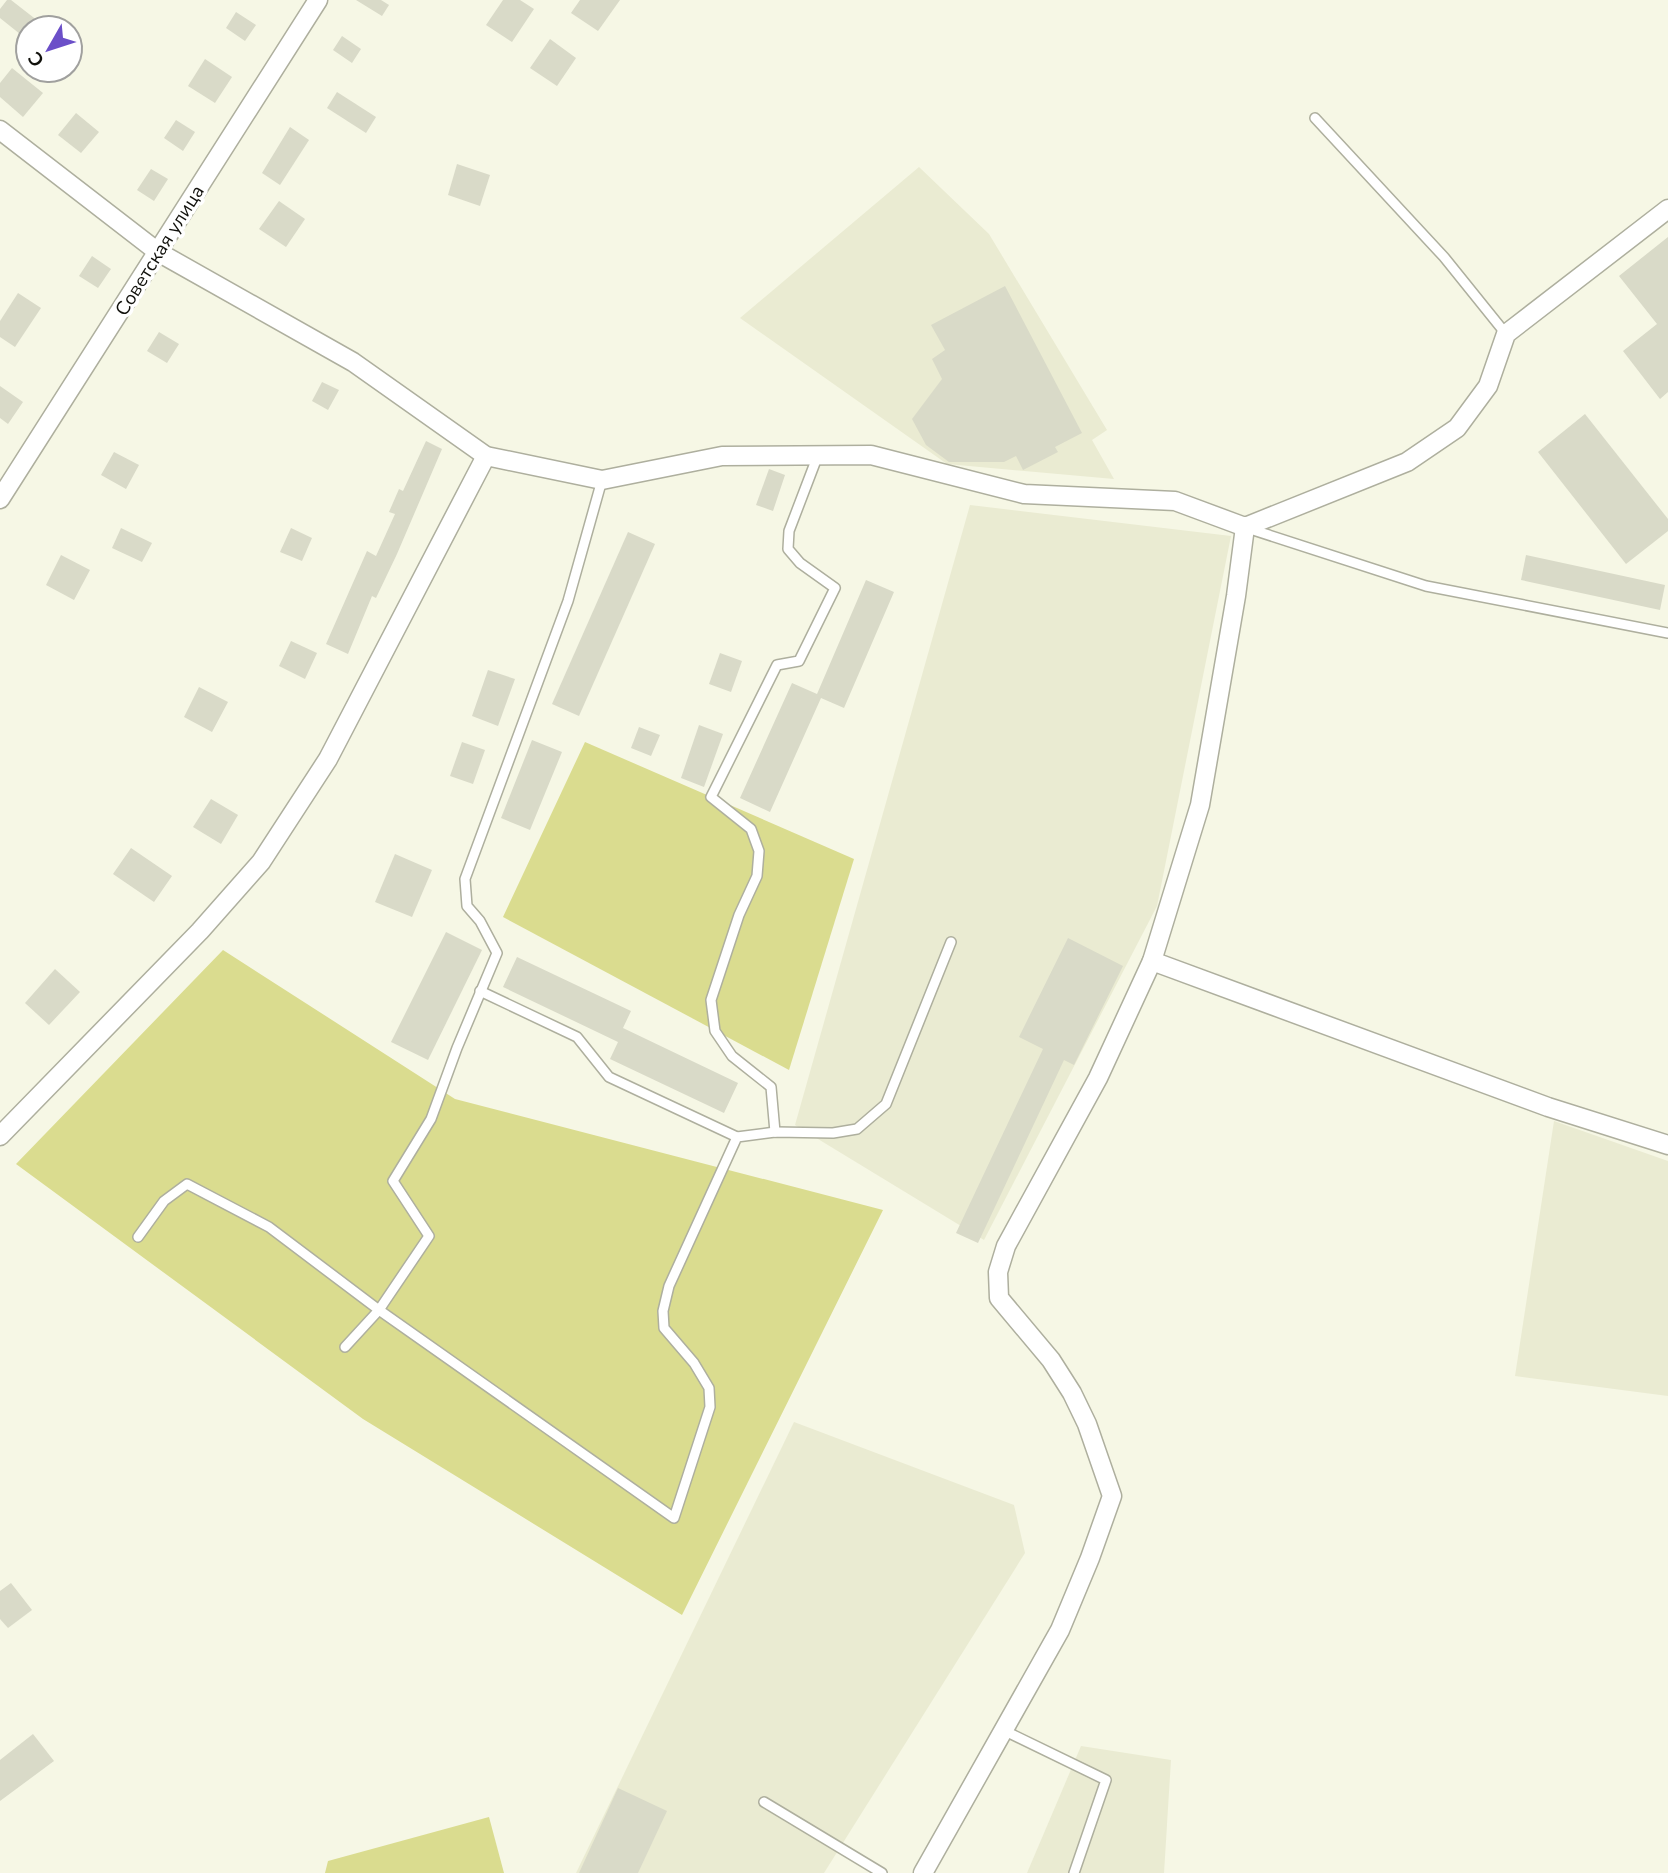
<svg xmlns="http://www.w3.org/2000/svg" width="1668" height="1873" viewBox="0 0 1668 1873" font-family="'Nunito Sans',sans-serif">
<style>
.built{fill:#eaebd2}
.green{fill:#dadc8f}
.building{fill:#d9dac8}
.lines{fill:none;stroke-linecap:round;stroke-linejoin:round}
.service-casing{stroke:#aeaf9e;stroke-width:12}
.minor-casing{stroke:#aeaf9e;stroke-width:21}
.service{stroke:#fff;stroke-width:9}
.minor{stroke:#fff;stroke-width:18}
.labels{text-anchor:middle;stroke-width:7;stroke-linejoin:round;paint-order:stroke}
.street-label{font-size:19px;fill:#11110c;stroke:#fff}
</style>
<rect width="100%" height="100%" fill="#f6f7e5"/>
<g class="built">
<polygon points="919,167 989,234 1107,430 1092,440 1114,479 947,464 740,318"/>
<polygon points="970,505 1231,536 1157,906 984,1240 795,1125"/>
<polygon points="1554,1121 1668,1161 1668,1396 1515,1376"/>
<polygon points="794,1422 1014,1505 1025,1553 824,1873 576,1873"/>
<polygon points="1081,1746 1171,1760 1164,1873 1027,1873"/>
</g>
<g class="green">
<polygon points="585,742 854,859 789,1070 503,917"/>
<polygon points="223,950 455,1099 883,1210 682,1615 363,1419 16,1164"/>
<polygon points="489,1817 504,1873 325,1873 328,1861"/>
</g>
<g class="building">
<polygon points="7,0 11,0 38,21 33,28 28,28 28,34 25,38 0,18 0,9"/>
<polygon points="356,0 381,0 389,5 382,16"/>
<polygon points="503,0 520,0 534,9 512,42 486,25"/>
<polygon points="580,0 620,0 598,31 571,13"/>
<polygon points="236,12 256,25 245,41 226,28"/>
<polygon points="342,36 361,49 352,63 333,50"/>
<polygon points="550,39 576,58 557,86 530,68"/>
<polygon points="205,59 232,77 215,103 188,86"/>
<polygon points="12,68 43,93 23,117 0,97 0,83"/>
<polygon points="337,92 376,117 366,133 327,108"/>
<polygon points="76,113 99,132 81,153 58,135"/>
<polygon points="176,120 195,132 183,151 164,138"/>
<polygon points="290,127 309,140 280,185 262,173"/>
<polygon points="457,164 490,175 480,206 448,195"/>
<polygon points="151,169 168,179 154,201 137,190"/>
<polygon points="279,201 305,219 286,247 259,229"/>
<polygon points="1668,237 1668,392 1660,399 1623,351 1657,324 1619,276"/>
<polygon points="92,256 111,269 98,288 79,276"/>
<polygon points="1005,286 1082,433 1055,447 1058,452 1023,470 1016,456 1004,462 949,462 926,445 912,419 942,379 932,359 945,350 931,325"/>
<polygon points="18,293 41,308 15,347 0,337 0,321"/>
<polygon points="159,332 179,344 167,363 147,351"/>
<polygon points="322,382 339,390 328,410 312,401"/>
<polygon points="0,386 23,402 8,424 0,418"/>
<polygon points="1585,414 1668,519 1668,531 1626,564 1538,452"/>
<polygon points="426,441 442,449 397,554 376,598 372,596 348,654 326,644 367,551 376,556 395,514 389,512 399,489 403,491"/>
<polygon points="114,452 139,465 126,489 101,475"/>
<polygon points="769,469 785,475 773,511 756,505"/>
<polygon points="121,528 152,543 142,562 112,548"/>
<polygon points="291,528 312,538 302,561 280,552"/>
<polygon points="628,532 655,544 579,716 552,704"/>
<polygon points="61,555 90,570 74,600 46,585"/>
<polygon points="1526,555 1665,585 1660,610 1521,580"/>
<polygon points="866,580 894,592 844,708 821,698 770,812 740,798 792,683 817,694"/>
<polygon points="291,641 317,653 305,679 279,666"/>
<polygon points="720,653 742,661 731,692 709,684"/>
<polygon points="488,670 515,679 498,726 472,716"/>
<polygon points="199,687 228,702 212,732 184,717"/>
<polygon points="699,725 723,734 704,787 681,778"/>
<polygon points="639,727 660,735 651,756 631,748"/>
<polygon points="532,740 562,752 530,830 501,818"/>
<polygon points="462,742 485,750 473,784 450,776"/>
<polygon points="211,799 238,815 221,844 193,827"/>
<polygon points="131,848 172,876 154,902 113,874"/>
<polygon points="395,854 432,870 412,917 375,902"/>
<polygon points="446,932 482,950 428,1060 391,1042"/>
<polygon points="1068,938 1123,966 1074,1065 1064,1060 978,1243 956,1233 1043,1049 1019,1037"/>
<polygon points="517,957 631,1011 623,1028 738,1083 724,1113 610,1059 618,1042 503,987"/>
<polygon points="55,969 80,992 49,1025 25,1003"/>
<polygon points="11,1583 32,1610 8,1628 0,1619 0,1591"/>
<polygon points="33,1734 54,1761 0,1801 0,1760"/>
<polygon points="618,1788 667,1811 638,1873 579,1873"/>
</g>
<g class="lines">
<defs>
<g id="service">
<polyline points="1315,118 1444,257 1506,334"/>
<polyline points="1247,528 1426,586 1668,633"/>
<polyline points="480,991 577,1037 609,1077 737,1137"/>
<polyline points="775,1132 771,1087 732,1056 715,1031 711,1000 739,915 757,876 759,851 751,829 711,797 777,665 799,661 835,588 800,563 788,549 789,531 818,455"/>
<polyline points="138,1237 164,1201 187,1184 269,1227 379,1310 674,1518 710,1407 709,1388 694,1363 664,1328 663,1311 669,1286 737,1137 775,1132 833,1133 857,1129 886,1104 951,942"/>
<polyline points="345,1347 379,1310 429,1236 393,1181 431,1119 457,1048 497,953 480,921 467,906 465,879 568,601 602,480"/>
<polyline points="1003,1730 1106,1780 1074,1873"/>
<polyline points="764,1802 882,1873"/>
</g>
<g id="minor">
<polyline points="0,130 158,252 353,362 486,456 602,480 722,456 871,455 1024,494 1175,501 1245,527 1407,462 1457,428 1488,386 1506,334 1668,209"/>
<polyline points="0,499 318,0"/>
<polyline points="1152,961 1548,1107 1668,1145"/>
<polyline points="0,1136 200,931 261,862 328,759 486,456"/>
<polyline points="923,1873 1060,1630 1090,1558 1112,1496 1087,1424 1072,1393 1051,1360 999,1298 998,1272 1006,1246 1098,1078 1152,961 1200,805 1236,596 1245,527"/>
</g>
</defs>
<use href="#service" class="service-casing"/>
<use href="#minor" class="minor-casing"/>
<use href="#service" class="service"/>
<use href="#minor" class="minor"/>
</g>
<g class="labels">
<g class="street-label">
<text transform="translate(159 250) rotate(-58)" y="7">Советская улица</text>
</g>
</g>
<g transform="translate(49 49) rotate(231)"><circle r="33" fill="#ffffff" stroke="#a0a09e" stroke-width="2"/>
<path d="M0-5L12 26L0 18L-12 26Z" fill="#6b4fc8"/>
<text y="-10" font-size="19" font-weight="bold" text-anchor="middle" fill="#11110c">С</text>
</g>
</svg>
